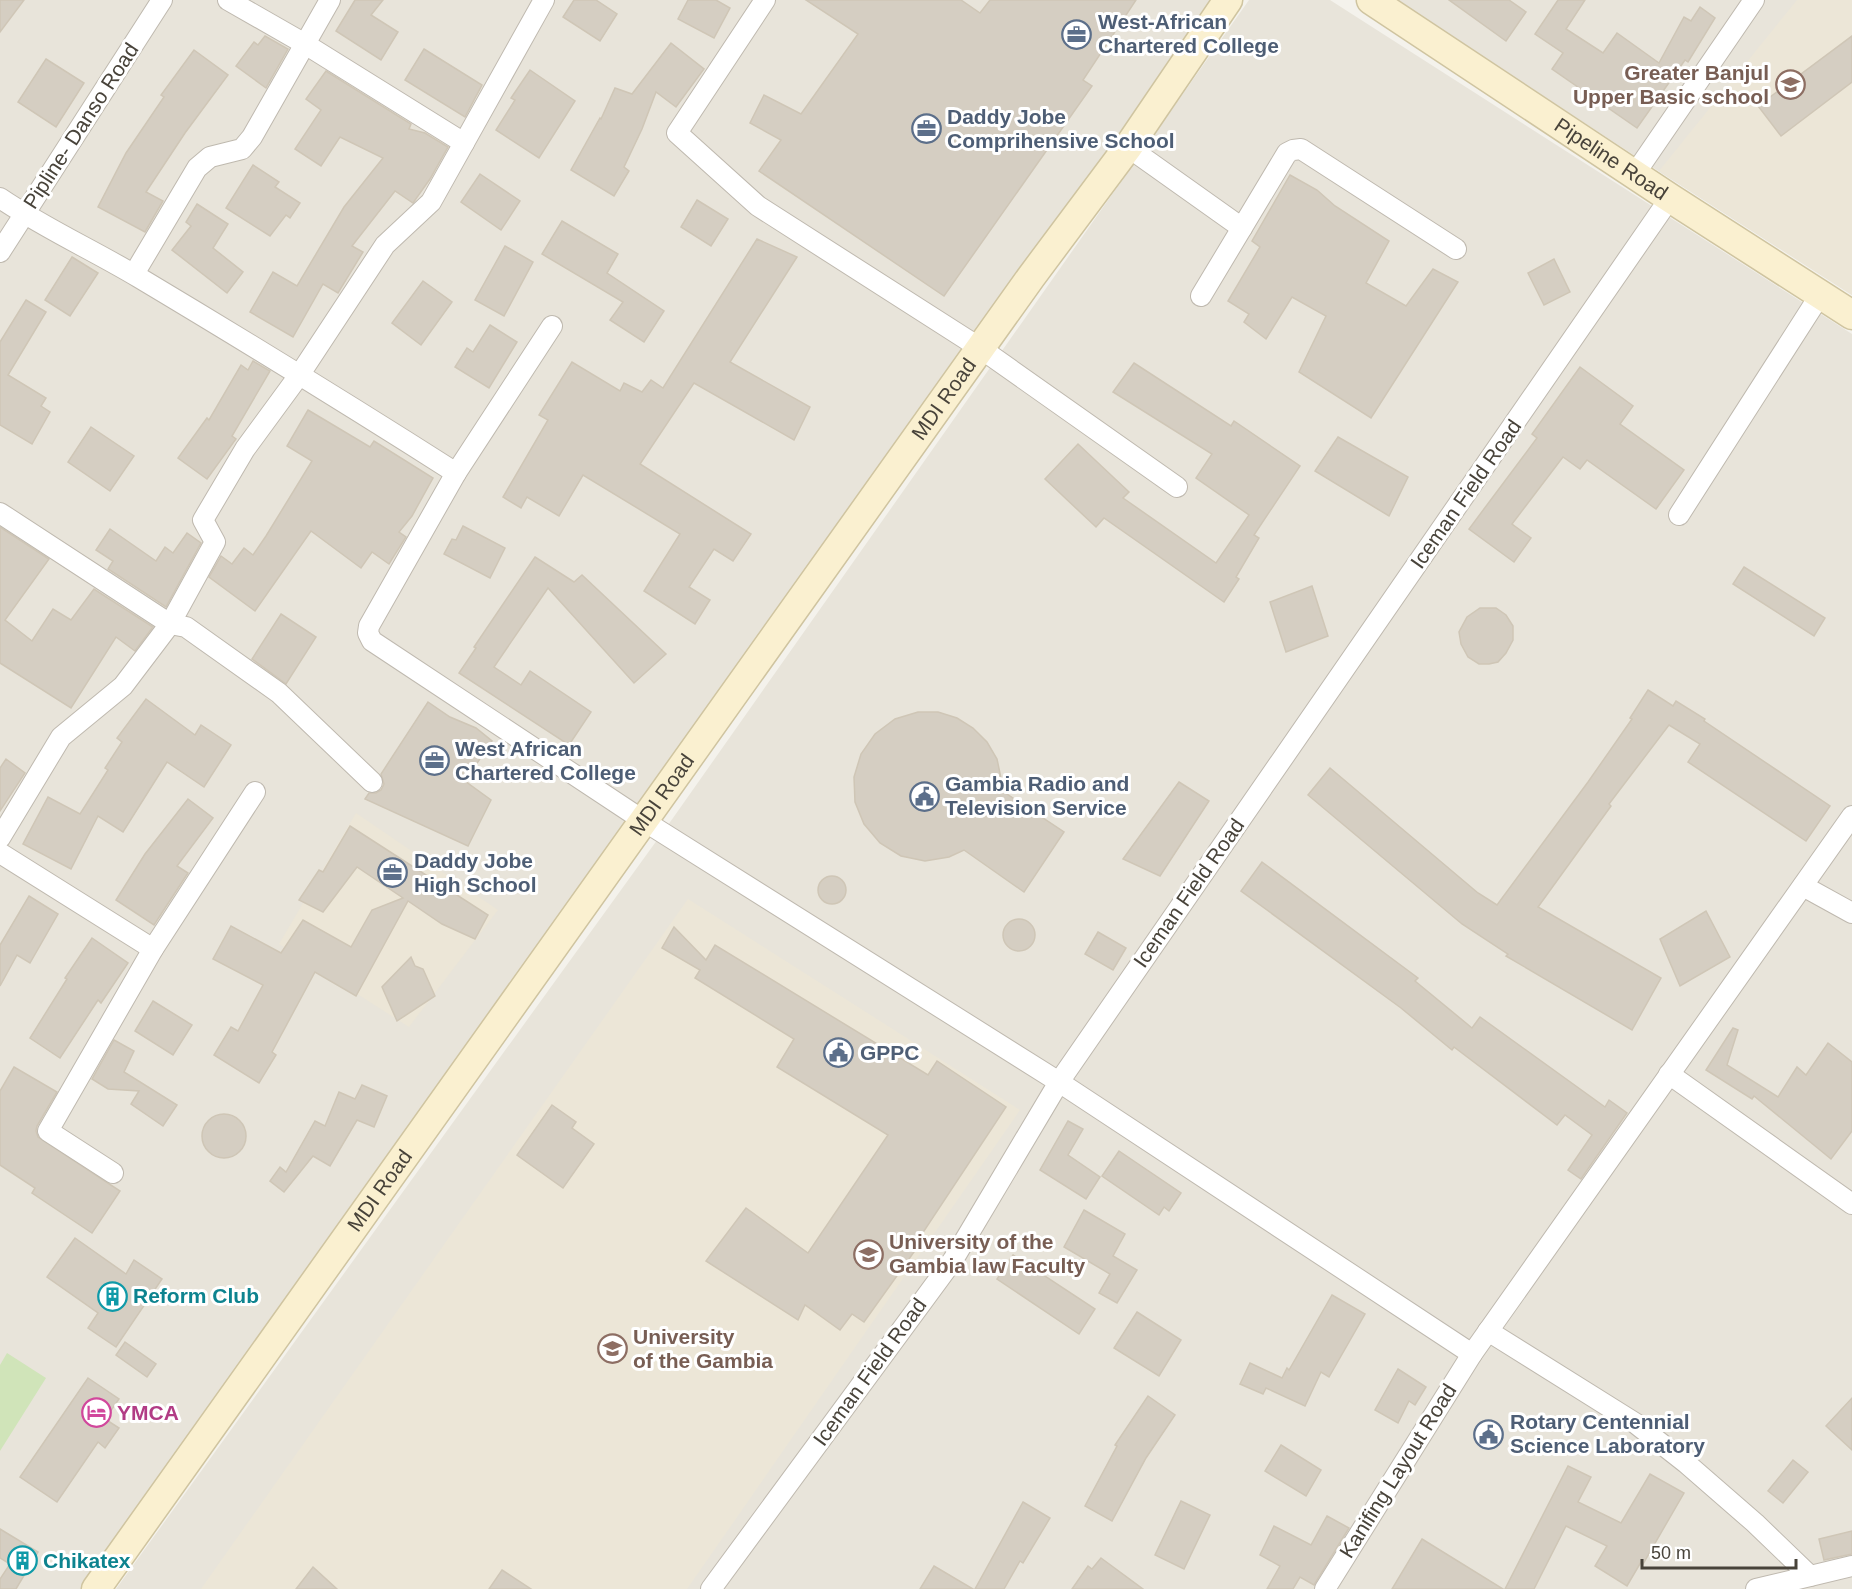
<svg xmlns="http://www.w3.org/2000/svg" width="1852" height="1589" viewBox="0 0 1852 1589" font-family="Helvetica,sans-serif">
<style>
.residential{fill:#e8e4da}
.education{fill:#ece6d7}
.grass{fill:#d0e4b9}
.building{fill:#d5cec2;stroke:#cfc6b6;stroke-width:1.5}
.lines{fill:none;stroke-linecap:round;stroke-linejoin:round}
.street-casing{stroke:#bfb9af;stroke-width:22}
.secondary-casing{stroke:#cfc4a0;stroke-width:31}
.street{stroke:#fff;stroke-width:20}
.secondary{stroke:#faf0d0;stroke-width:28}
.labels{text-anchor:middle;stroke-width:6;stroke-linejoin:round;paint-order:stroke}
.service-label{font-size:21px;font-weight:bold;fill:#4e5e75;stroke:#fff;text-anchor:start}
.education-label{font-size:21px;font-weight:bold;fill:#785e54;stroke:#fff;text-anchor:start}
.street-label{font-size:21px;fill:#48433a;stroke:#fff}
.culture-label{font-size:21px;font-weight:bold;fill:#0d838f;stroke:#fff;text-anchor:start}
.hotel-label{font-size:21px;font-weight:bold;fill:#b23c85;stroke:#fff;text-anchor:start}
</style>
<rect width="100%" height="100%" fill="#f4f2ec"/>
<g class="residential">
<polygon points="0,0 1213,0 94,1589 0,1589"/>
<polygon points="1249,0 1330,0 1852,334 1852,1589 116,1589 673,818"/>
<polygon points="1396,0 1852,0 1852,295 1649,165"/>
</g>
<g class="education">
<polygon points="1797,0 1852,0 1852,295 1659,171"/>
<polygon points="356,813 498,910 409,1027 279,944"/>
<polygon points="688,899 1020,1110 687,1589 201,1589"/>
</g>
<polygon class="grass" points="7,1353 46,1378 0,1451 0,1365"/>
<g class="building">
<polygon points="0,0 24,0 0,32"/>
<polygon points="355,0 383,0 371,15 398,32 381,60 336,31"/>
<polygon points="574,0 596,0 617,14 600,41 563,17"/>
<polygon points="688,0 716,0 730,8 714,38 678,19"/>
<polygon points="806,0 961,0 980,13 990,0 1136,0 1083,80 1092,86 944,296 759,171 781,140 750,123 764,95 801,114 858,34"/>
<polygon points="1449,0 1509,0 1526,12 1506,41"/>
<polygon points="1558,0 1585,0 1566,29 1603,53 1617,33 1659,63 1684,17 1691,21 1700,7 1715,18 1688,62 1685,60 1637,128 1552,69 1563,53 1535,34"/>
<polygon points="265,36 288,49 266,88 236,66 254,42 258,45"/>
<polygon points="1852,36 1852,82 1781,136 1758,106"/>
<polygon points="671,43 704,69 676,107 656,92 642,129 624,167 629,171 614,196 571,170 600,118 601,119 615,88 632,94"/>
<polygon points="424,49 482,85 465,117 405,80"/>
<polygon points="194,50 228,75 185,133 146,192 163,201 145,232 98,207 126,153 164,97 161,95"/>
<polygon points="46,59 84,83 56,127 18,102"/>
<polygon points="530,70 575,101 539,158 496,130 515,100 511,98"/>
<polygon points="326,71 411,124 409,129 425,133 448,147 430,179 413,203 395,191 352,246 363,252 338,293 323,284 293,337 250,312 273,272 297,286 344,207 383,158 340,137 321,166 295,149 321,110 306,99"/>
<polygon points="253,165 279,182 275,187 300,203 290,218 286,215 270,236 226,208"/>
<polygon points="480,174 520,201 501,230 461,202"/>
<polygon points="1290,175 1317,190 1335,206 1389,241 1366,283 1406,306 1433,269 1458,282 1371,418 1299,372 1326,316 1292,297 1266,339 1244,322 1249,314 1228,301 1260,247 1252,241"/>
<polygon points="697,200 728,219 711,246 681,227"/>
<polygon points="197,204 228,224 213,248 243,272 227,293 172,250 191,226 186,222"/>
<polygon points="562,221 618,254 607,273 664,311 644,342 610,320 623,302 542,254"/>
<polygon points="757,239 797,257 730,362 810,407 794,440 694,383 640,464 751,534 733,561 714,549 689,587 710,600 695,624 644,591 680,534 583,475 559,516 527,497 521,508 503,497 548,420 539,415 572,362 620,391 624,383 642,392 651,380 663,388"/>
<polygon points="505,246 533,262 504,316 475,300"/>
<polygon points="72,257 98,273 70,316 45,300"/>
<polygon points="1554,259 1570,292 1544,305 1528,273"/>
<polygon points="423,281 452,302 421,345 392,323"/>
<polygon points="26,300 46,312 8,375 46,398 41,406 50,412 32,444 0,425 0,342"/>
<polygon points="490,325 517,342 489,388 455,367 467,348 473,352"/>
<polygon points="253,361 270,371 232,436 236,439 207,479 178,458 207,418 209,420 241,365 248,370"/>
<polygon points="1134,363 1231,426 1234,421 1300,466 1254,535 1259,538 1236,577 1239,579 1224,602 1104,518 1096,527 1045,479 1078,444 1129,492 1123,498 1216,563 1249,515 1196,478 1212,454 1113,392"/>
<polygon points="1580,367 1633,406 1620,424 1684,470 1656,509 1587,460 1580,469 1563,457 1512,524 1531,538 1514,562 1469,529 1537,438 1532,434"/>
<polygon points="308,410 370,447 374,441 433,478 412,516 399,532 406,537 389,564 372,552 361,568 311,531 255,611 209,577 221,556 232,564 244,548 253,555 266,536 312,461 287,446"/>
<polygon points="91,427 134,456 110,491 68,462"/>
<polygon points="1338,437 1408,477 1389,516 1315,471"/>
<polygon points="463,526 505,548 490,578 444,554 452,539 456,540"/>
<polygon points="0,527 49,559 5,620 32,641 53,609 71,620 94,589 153,627 135,651 116,637 71,708 0,663"/>
<polygon points="110,529 156,561 165,547 173,553 187,533 201,543 166,607 108,569 113,561 96,550"/>
<polygon points="535,557 574,582 582,575 666,654 634,683 548,588 494,667 521,685 530,671 591,712 569,745 459,673 476,648 474,647"/>
<polygon points="1744,567 1825,618 1814,636 1733,584"/>
<polygon points="1312,586 1328,636 1286,652 1270,602"/>
<polygon points="1480,608 1496,608 1506,615 1513,626 1513,640 1506,653 1498,662 1489,664 1479,664 1468,657 1461,644 1459,632 1467,617"/>
<polygon points="281,614 316,637 286,684 252,659"/>
<polygon points="1648,690 1673,706 1676,701 1705,719 1704,721 1830,806 1806,841 1688,762 1700,744 1669,725 1609,804 1611,806 1538,907 1661,978 1632,1030 1506,956 1508,954 1462,924 1308,795 1330,768 1478,893 1497,905 1588,782 1632,719 1630,718"/>
<polygon points="146,699 195,735 201,725 231,745 204,787 167,762 123,832 98,816 71,869 23,844 48,797 80,814 108,770 105,768 122,742 117,738"/>
<polygon points="428,702 450,717 476,728 492,741 465,781 491,800 468,846 365,799 369,793 376,793 381,790 384,784 381,774"/>
<polygon points="918,712 938,712 957,718 973,728 987,742 997,759 1001,778 1001,790 1064,832 1024,892 964,850 949,857 925,861 901,856 880,843 864,824 855,802 854,777 861,754 875,734 895,719"/>
<polygon points="6,759 25,773 0,811 0,768"/>
<polygon points="1179,782 1209,801 1160,876 1123,859"/>
<polygon points="188,799 213,818 177,866 188,873 154,925 116,900 145,854"/>
<polygon points="350,826 488,915 475,939 442,924 408,901 356,996 315,972 272,1052 276,1055 259,1083 214,1055 231,1027 238,1031 263,985 213,959 231,926 281,953 303,920 351,947 372,910 403,898 357,867 323,912 299,900 319,870 323,872"/>
<polygon points="1262,862 1418,978 1415,981 1472,1028 1480,1017 1605,1107 1609,1100 1627,1113 1581,1179 1568,1170 1592,1135 1565,1115 1557,1125 1454,1047 1452,1050 1401,1008 1241,891"/>
<circle cx="832" cy="890" r="14"/>
<polygon points="29,896 58,914 30,963 17,955 0,986 0,945"/>
<polygon points="1706,911 1730,957 1680,986 1660,939"/>
<circle cx="1019" cy="935" r="16"/>
<polygon points="674,927 706,960 715,945 928,1075 937,1061 1006,1107 916,1243 919,1245 864,1322 852,1314 840,1330 805,1305 798,1320 706,1261 746,1208 808,1253 888,1135 777,1067 794,1039 695,978 700,970 662,948"/>
<polygon points="1098,932 1126,948 1113,970 1085,954"/>
<polygon points="92,938 128,963 101,1003 98,1000 60,1058 30,1038 67,979 65,978"/>
<polygon points="411,957 415,966 423,969 435,996 397,1021 382,987"/>
<polygon points="153,1001 192,1025 173,1055 135,1031"/>
<polygon points="1733,1028 1738,1030 1727,1065 1778,1097 1797,1067 1806,1075 1828,1043 1852,1062 1852,1131 1831,1159 1754,1096 1752,1099 1706,1070"/>
<polygon points="114,1040 134,1051 124,1072 177,1105 163,1126 131,1104 139,1091 108,1089 92,1079"/>
<polygon points="14,1067 57,1092 37,1126 36,1131 38,1137 120,1191 92,1233 32,1193 35,1188 0,1165 0,1091"/>
<polygon points="362,1085 387,1096 374,1127 357,1120 330,1166 313,1156 284,1192 270,1181 280,1167 286,1172 315,1121 325,1126 339,1092 355,1099"/>
<polygon points="552,1105 576,1122 572,1128 594,1144 563,1188 517,1155"/>
<circle cx="224" cy="1136" r="22"/>
<polygon points="1068,1121 1083,1129 1068,1155 1100,1177 1086,1199 1040,1170"/>
<polygon points="1119,1151 1181,1193 1169,1211 1164,1207 1159,1215 1102,1176"/>
<polygon points="1084,1210 1125,1234 1113,1256 1137,1270 1117,1303 1099,1293 1110,1274 1064,1247"/>
<polygon points="75,1238 126,1274 134,1260 162,1279 116,1347 88,1328 98,1313 47,1277"/>
<polygon points="1013,1255 1095,1309 1079,1334 997,1279"/>
<polygon points="1332,1295 1365,1314 1329,1377 1321,1372 1305,1406 1266,1388 1263,1394 1240,1384 1250,1363 1282,1378 1287,1368 1289,1370"/>
<polygon points="1137,1312 1181,1340 1159,1376 1114,1348"/>
<polygon points="125,1342 156,1364 147,1377 116,1355"/>
<polygon points="1398,1369 1426,1387 1415,1405 1409,1401 1398,1423 1375,1410"/>
<polygon points="88,1378 119,1399 105,1419 119,1428 105,1448 98,1442 57,1502 20,1477"/>
<polygon points="1148,1396 1175,1415 1146,1458 1112,1521 1085,1506 1117,1446 1115,1445"/>
<polygon points="1852,1398 1852,1450 1826,1426"/>
<polygon points="1281,1445 1321,1470 1306,1496 1265,1471"/>
<polygon points="1793,1460 1808,1472 1783,1503 1768,1491"/>
<polygon points="1568,1466 1591,1477 1578,1502 1621,1523 1650,1474 1684,1493 1643,1564 1641,1562 1627,1586 1595,1566 1607,1546 1566,1526 1534,1589 1505,1589"/>
<polygon points="1181,1501 1210,1515 1184,1569 1155,1555"/>
<polygon points="1023,1502 1050,1518 1023,1563 1020,1561 1004,1589 975,1589"/>
<polygon points="1327,1516 1349,1528 1314,1585 1300,1577 1293,1589 1267,1589 1280,1566 1260,1555 1274,1526 1311,1545"/>
<polygon points="0,1529 38,1552 16,1589 0,1589 0,1579 10,1564 0,1558"/>
<polygon points="1852,1531 1852,1554 1824,1560 1819,1539"/>
<polygon points="1422,1539 1503,1589 1392,1589"/>
<polygon points="1101,1558 1143,1589 1072,1589 1088,1566 1092,1569"/>
<polygon points="934,1566 973,1589 920,1589"/>
<polygon points="313,1567 337,1589 296,1589"/>
<polygon points="502,1570 531,1589 489,1589"/>
</g>
<g class="lines">
<defs>
<g id="street">
<polyline points="228,0 305,44 464,143"/>
<polyline points="765,0 677,133 758,206 980,348 1177,487"/>
<polyline points="1128,147 1242,228"/>
<polyline points="1634,175 1754,0"/>
<path d="M0,198c44,30 93,52 138,79 107,64 213,129 318,196"/>
<polyline points="0,252 162,0"/>
<polyline points="134,274 197,168 210,157 242,149 252,137 330,0"/>
<polyline points="1201,296 1287,153 1293,150 1301,149 1456,249"/>
<polyline points="552,326 456,473 369,626 368,633 372,641 644,821 1059,1082 1472,1354"/>
<polyline points="0,513 170,624 186,627 279,693 372,782"/>
<polyline points="1679,515 1820,295"/>
<polyline points="0,838 61,737 123,686 170,624 215,542 203,520 245,449 300,374 385,245 431,202 544,0"/>
<polyline points="0,853 153,949"/>
<polyline points="1803,886 1852,913"/>
<polyline points="1669,1074 1852,1204"/>
<polyline points="113,1173 48,1131 153,949 255,792"/>
<polyline points="1488,1331 1635,1423 1686,1463 1755,1523 1810,1576"/>
<polyline points="711,1589 953,1260 1059,1082 1670,198"/>
<polyline points="1325,1589 1472,1354 1852,816"/>
<polyline points="1756,1589 1852,1566"/>
</g>
<g id="secondary">
<path id="s1" d="M1371,0l299,198 182,117"/>
<path id="s2" d="M96,1589l935,-1312 97,-130 100,-147"/>
</g>
</defs>
<use href="#street" class="street-casing"/>
<use href="#secondary" class="secondary-casing"/>
<use href="#street" class="street"/>
<use href="#secondary" class="secondary"/>
</g>
<defs>
<symbol id="office-ring" viewBox="-11 -11 22 22"><circle r="9.5" fill="#fff" stroke="#5c6f8a" stroke-width="1.5"/><path d="M-6-3h4V-5.5h4V-3h4V5H-6ZM-1-4.5V-3h2v-1.5ZM-6 0V1H6V0Z" fill="#5c6f8a"/></symbol>
<symbol id="school-ring" viewBox="-11 -11 22 22"><circle r="9.5" fill="#fff" stroke="#8d6e63" stroke-width="1.5"/><path d="M0-5L7-2L0 1L-7-2ZM-4 1L0 2.5L4 1V4Q0 6-4 4Z" fill="#8d6e63"/></symbol>
<symbol id="civic-ring" viewBox="-11 -11 22 22"><circle r="9.5" fill="#fff" stroke="#5c6f8a" stroke-width="1.5"/><path d="M-.6-6.5H3V-4.5H.6V-3L4-1V1h2V6H-6V1h2V-1L-.6-3ZM-1.2 2.5V6h2.4V2.5Z" fill="#5c6f8a"/></symbol>
<symbol id="university-ring" viewBox="-11 -11 22 22"><circle r="9.5" fill="#fff" stroke="#8d6e63" stroke-width="1.5"/><path d="M0-5L7-2L0 1L-7-2ZM-4 1L0 2.5L4 1V4Q0 6-4 4Z" fill="#8d6e63"/></symbol>
<symbol id="building-ring" viewBox="-11 -11 22 22"><circle r="9.5" fill="#fff" stroke="#0f9aa8" stroke-width="1.5"/><path d="M-4-6H4V6H1V3H-1V6H-4ZM-2.5-4.3h1.7v1.8h-1.7ZM.8-4.3h1.7v1.8H.8ZM-2.5-1h1.7V.8h-1.7ZM.8-1h1.7V.8H.8Z" fill="#0f9aa8"/></symbol>
<symbol id="hotel-ring" viewBox="-11 -11 22 22"><circle r="9.5" fill="#fff" stroke="#d1479c" stroke-width="1.5"/><path d="M-6-4.5h1.5V1H6V5H4.5V3h-9V5H-6ZM-4 0a1.8 1.8 0 1 1 3.6 0ZM.5 0V-2.5h3Q6-2.5 6 0Z" fill="#d1479c"/></symbol>
</defs>
<g fill-rule="evenodd">
<use href="#office-ring" x="1060" y="18" width="33" height="33"/>
<use href="#school-ring" x="1774" y="68" width="33" height="33"/>
<use href="#office-ring" x="910" y="112" width="33" height="33"/>
<use href="#office-ring" x="418" y="744" width="33" height="33"/>
<use href="#civic-ring" x="908" y="780" width="33" height="33"/>
<use href="#office-ring" x="376" y="856" width="33" height="33"/>
<use href="#civic-ring" x="822" y="1036" width="33" height="33"/>
<use href="#university-ring" x="852" y="1238" width="33" height="33"/>
<use href="#building-ring" x="96" y="1280" width="33" height="33"/>
<use href="#university-ring" x="596" y="1332" width="33" height="33"/>
<use href="#hotel-ring" x="80" y="1396" width="33" height="33"/>
<use href="#civic-ring" x="1472" y="1418" width="33" height="33"/>
<use href="#building-ring" x="6" y="1544" width="33" height="33"/>
</g>
<g class="labels">
<g class="service-label">
<text x="1098" y="29">West-African<tspan x="1098" dy="24">Chartered College</tspan></text>
<text x="947" y="124">Daddy Jobe<tspan x="947" dy="24">Comprihensive School</tspan></text>
<text x="455" y="756">West African<tspan x="455" dy="24">Chartered College</tspan></text>
<text x="945" y="791">Gambia Radio and<tspan x="945" dy="24">Television Service</tspan></text>
<text x="414" y="868">Daddy Jobe<tspan x="414" dy="24">High School</tspan></text>
<text x="860" y="1060">GPPC</text>
<text x="1510" y="1429">Rotary Centennial<tspan x="1510" dy="24">Science Laboratory</tspan></text>
</g>
<g class="education-label">
<text x="1769" y="80" text-anchor="end">Greater Banjul<tspan x="1769" dy="24">Upper Basic school</tspan></text>
<text x="889" y="1249">University of the<tspan x="889" dy="24">Gambia law Faculty</tspan></text>
<text x="633" y="1344">University<tspan x="633" dy="24">of the Gambia</tspan></text>
</g>
<g class="street-label">
<text transform="translate(81 126) rotate(-57)" y="7">Pipline- Danso Road</text>
<text dy="7" stroke="none"><textPath href="#s1" startOffset="288">Pipeline Road</textPath></text>
<text dy="7" stroke="none"><textPath href="#s2" startOffset="1461">MDI Road</textPath></text>
<text transform="translate(1466 494) rotate(-55)" y="7">Iceman Field Road</text>
<text dy="7" stroke="none"><textPath href="#s2" startOffset="975">MDI Road</textPath></text>
<text transform="translate(1189 893) rotate(-55)" y="7">Iceman Field Road</text>
<text dy="7" stroke="none"><textPath href="#s2" startOffset="489">MDI Road</textPath></text>
<text transform="translate(870 1372) rotate(-54)" y="7">Iceman Field Road</text>
<text transform="translate(1398 1471) rotate(-58)" y="7">Kanifing Layout Road</text>
</g>
<g class="culture-label">
<text x="133" y="1303">Reform Club</text>
<text x="43" y="1568">Chikatex</text>
</g>
<g class="hotel-label">
<text x="117" y="1420">YMCA</text>
</g>
</g>
<path d="M1642 1559v9h154v-9" fill="none" stroke="#48433a" stroke-width="3"/>
<text x="1651" y="1559" font-size="18" fill="#48433a" stroke="#ffffff" stroke-width="4.5" paint-order="stroke">50 m</text>
</svg>
